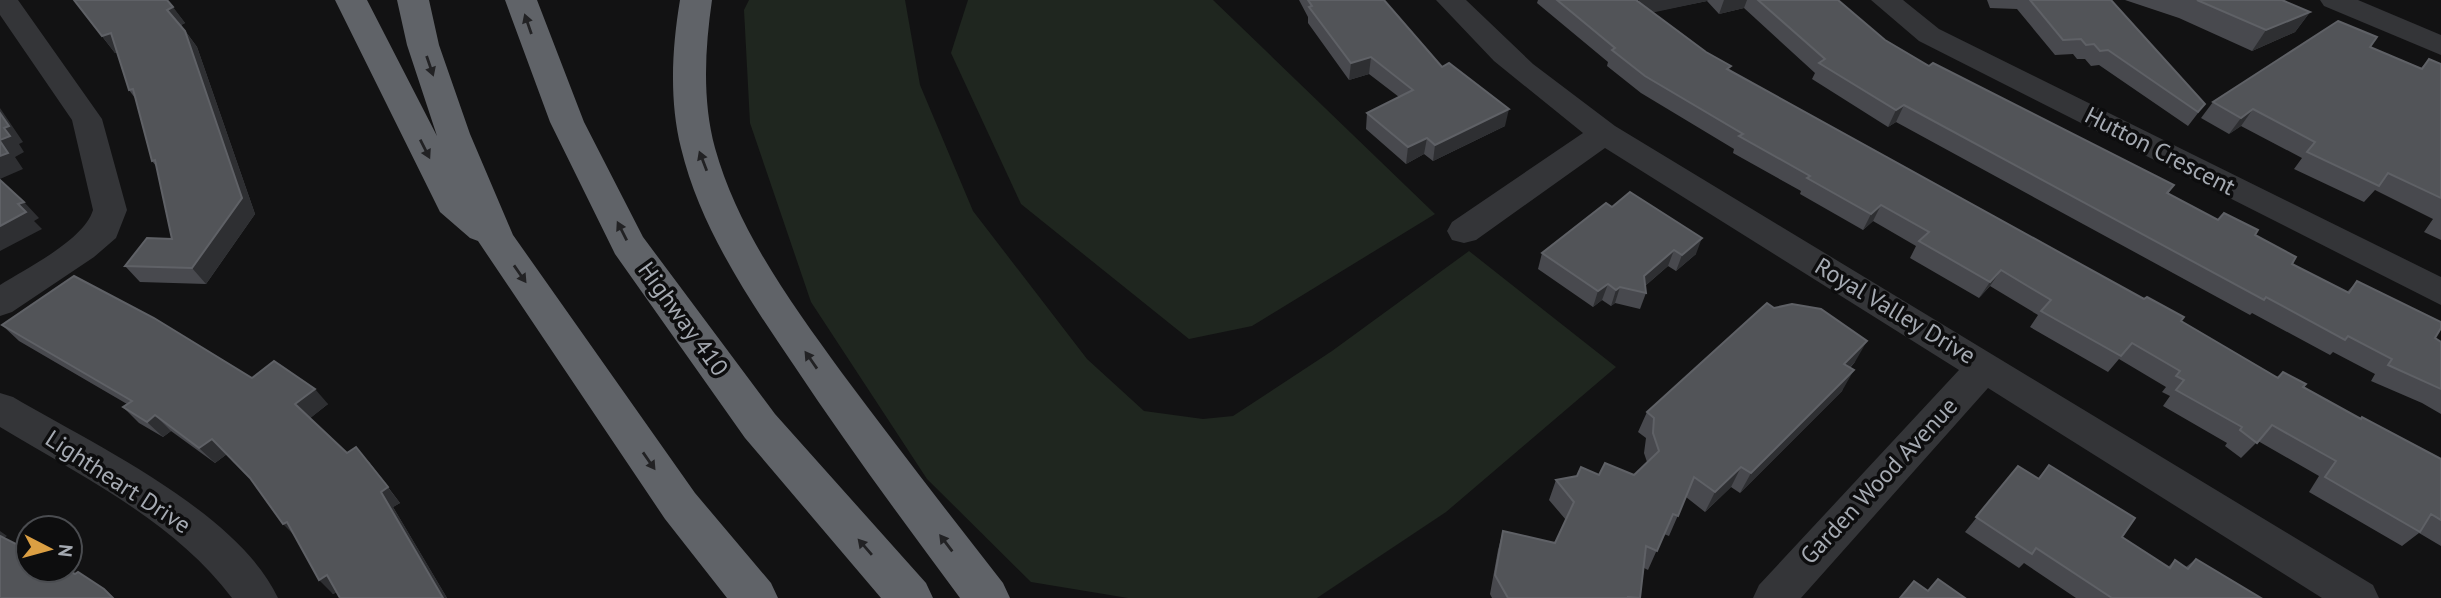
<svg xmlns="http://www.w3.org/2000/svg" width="2441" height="598" viewBox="0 0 2441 598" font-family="'PT Sans',sans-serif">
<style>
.green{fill:#1f261f}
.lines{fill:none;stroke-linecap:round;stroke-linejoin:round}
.minor{fill:#343538;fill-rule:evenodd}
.highway{fill:#606368;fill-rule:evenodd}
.wall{fill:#48494e}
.shaded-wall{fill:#2e2f32}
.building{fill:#525458;stroke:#5f6166;stroke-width:2}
.oneway{fill:#222224}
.labels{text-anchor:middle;stroke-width:7;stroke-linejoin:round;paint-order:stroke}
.street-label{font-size:24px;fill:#a5aab2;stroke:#0d0d0e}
</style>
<rect width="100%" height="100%" fill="#121213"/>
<g class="green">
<polygon points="749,0 905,0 920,85 973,211 1087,359 1144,411 1203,419 1233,416 1332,351 1469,251 1616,367 1446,512 1317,598 1128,598 1031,582 927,479 811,302 750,123 744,10"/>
<polygon points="968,0 1213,0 1435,214 1252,326 1189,339 1021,204 951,53"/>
</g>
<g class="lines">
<g class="minor">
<path d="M0,0h18l84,119 25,91 -11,28 -22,19 -82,55 -12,4v-31c27,-17 84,-45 93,-75l-21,-90 -72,-105z"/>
<polygon points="1436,0 1466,0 1533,64 1615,126 2373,585 2379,598 2322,598 1988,388 1801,598 1753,598 1759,585 1959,370 1605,148 1476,240 1464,243 1452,240 1447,231 1452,222 1583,133 1494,61"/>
<polygon points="1871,0 1903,0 1939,29 2441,277 2441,305 1919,41"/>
<polygon points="2320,0 2358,0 2441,35 2441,55 2324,6"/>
<path d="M0,393l13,4c80,47 225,115 265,201h-46c-58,-77 -151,-122 -232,-171z"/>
</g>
<g class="highway">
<polygon points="335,0 367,0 437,136 407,45 397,0 429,0 439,45 470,134 513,235 695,493 771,583 778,598 727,598 665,519 478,241 470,238 440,212"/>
<polygon points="505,0 537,0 584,122 643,237 775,414 926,583 933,598 881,598 745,438 615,254 550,122"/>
<path d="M680,0h32c-7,48 -10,100 3,148 23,83 77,156 127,225 53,71 107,141 161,210l7,15h-50c-57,-77 -114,-154 -167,-234 -45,-66 -93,-137 -112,-216 -12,-48 -9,-100 -1,-148z"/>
</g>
</g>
<g class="wall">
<polygon points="74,0 167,0 185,23 181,25 197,47 255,214 206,284 140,282 125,266 147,238 172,239 156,166 152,161 135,98 129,90 117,52 115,53"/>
<polygon points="1299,0 1384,0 1442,67 1505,126 1433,161 1424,154 1406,164 1366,129 1367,113 1399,97 1369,74 1349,80 1308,23 1308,17"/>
<polygon points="1538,0 1838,0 1885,40 1929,66 2174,185 2168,194 2218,220 2255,235 2292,264 2347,292 2357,281 2435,338 2441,342 2441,414 2422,403 2371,381 2375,374 2333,352 2330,355 2252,313 2250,315 1896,122 1888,127 1812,79 1815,73 1744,8 1719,14 1707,1 1652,12 1729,70 2181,321 2277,377 2283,372 2303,387 2360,419 2441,459 2441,546 2419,533 2402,546 2309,492 2319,476 2258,441 2241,458 2225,446 2227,443 2163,406 2170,396 2162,392 2166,387 2119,359 2108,372 2030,327 2038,315 1990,286 1979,298 1910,258 1916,246 1873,221 1863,230 1800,194 1801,191 1733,153 1734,149 1641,93 1607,66 1608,62 1537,3"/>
<polygon points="1987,0 2111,0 2205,104 2188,126 2099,65 2091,66 2085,59 2077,59 2073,54 2055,55 2017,9 1990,8"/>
<polygon points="2125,0 2282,0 2310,12 2295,32 2252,51 2179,18"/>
<polygon points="2370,47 2421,68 2429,59 2441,64 2441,240 2424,232 2433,219 2375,190 2364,202 2294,169 2302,158 2241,126 2229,134 2201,118 2213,102"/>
<polygon points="1606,203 1696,254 1676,271 1668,266 1645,286 1646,293 1640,309 1615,303 1611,306 1602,300 1593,307 1538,269 1542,253"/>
<polygon points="2,325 252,378 328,404 310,418 347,453 369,462 400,503 393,507 447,598 340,598 337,592 333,594 294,535 251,479 227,454 215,463 171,431 163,437 139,423 123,407 127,404 19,341"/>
<polygon points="1855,362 1850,368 1842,391 1740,493 1731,487 1705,512 1686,497 1669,536 1664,534 1648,570 1644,568 1640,598 1492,598 1490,594 1498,550 1503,531 1555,543 1566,520 1549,500 1556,480 1599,475 1634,475 1647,462 1644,453 1646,438 1638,432 1647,412"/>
<polygon points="2049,465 2122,537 2168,567 2175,560 2186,567 2196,559 2261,598 2076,598 2024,563 2019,568 1965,532 2018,466 2038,478"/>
</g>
<g class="shaded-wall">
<polygon points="1636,0 1708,0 1707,1 1632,17"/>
<polygon points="1724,0 1747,0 1744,8 1719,14"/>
<polygon points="173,7 185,23 179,26 167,10"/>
<polygon points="2310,12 2295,32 2252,51 2266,30"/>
<polygon points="185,31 197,47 255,214 206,284 192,268"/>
<polygon points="111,33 124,49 115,53 102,36"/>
<polygon points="1371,57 1369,74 1349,80 1351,63"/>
<polygon points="1904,105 1896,122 1888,127 1896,110"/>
<polygon points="0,108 23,142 19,144 24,152 15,157 23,169 0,179 0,140 4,128 0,113"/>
<polygon points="1509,109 1505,126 1433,161 1435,145"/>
<polygon points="2253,109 2241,126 2229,134 2241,118"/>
<polygon points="1427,138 1424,154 1406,164 1408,147"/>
<polygon points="24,202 39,218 34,221 42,229 0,251 0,226 18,204"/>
<polygon points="1881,205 1873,221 1863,230 1871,214"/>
<polygon points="1702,238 1696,254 1676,271 1682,255"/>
<polygon points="1674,250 1668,266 1638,292 1644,276"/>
<polygon points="2001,270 1990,286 1979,298 1990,282"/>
<polygon points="1608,284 1602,300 1593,307 1598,291"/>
<polygon points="1620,287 1615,303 1611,306 1616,290"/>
<polygon points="1867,341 1855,362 1832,385 1844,364"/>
<polygon points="1854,370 1842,391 1740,493 1751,473"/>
<polygon points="315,389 328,404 308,420 295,404"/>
<polygon points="155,415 171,431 163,437 147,422"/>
<polygon points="212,439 227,454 215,463 199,448"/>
<polygon points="356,447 400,503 393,507 447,598 443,598 381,492"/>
<polygon points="1741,467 1731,487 1705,512 1715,492"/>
<polygon points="287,522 298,539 283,524"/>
<polygon points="0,531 7,536 0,541"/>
<polygon points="327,575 341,590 333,594 319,580"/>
</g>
<g class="building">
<polygon points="74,0 167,0 173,7 167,10 185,31 242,198 192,268 125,266 147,238 172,239 155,160 152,161 133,89 129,90 111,33 102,36"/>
<polygon points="1308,0 1384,0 1442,67 1449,63 1509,109 1435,145 1427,138 1408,147 1367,113 1413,90 1371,57 1351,63 1309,7 1312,6"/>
<polygon points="1557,0 1638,0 1636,0 1706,52 1731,66 1727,69 2144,299 2147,297 2184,317 2181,321 2278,378 2283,372 2306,384 2303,387 2361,419 2362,417 2441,459 2441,520 2431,514 2420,532 2325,477 2336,461 2272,425 2257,443 2240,430 2242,427 2176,390 2184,380 2176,376 2180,371 2132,343 2121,356 2041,311 2051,300 2001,270 1990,282 1919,241 1929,232 1881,205 1871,214 1807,178 1810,176 1739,136 1743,134 1645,76 1612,50 1615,48"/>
<polygon points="1758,0 1838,0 1885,40 1929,66 1933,63 2174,185 2167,193 2218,220 2224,213 2258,230 2255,235 2296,257 2292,264 2349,293 2357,281 2441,322 2441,328 2435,338 2441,342 2441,389 2388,365 2392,359 2348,336 2345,340 2266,297 2264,300 1904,105 1896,110 1819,63 1825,59"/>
<polygon points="2030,0 2111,0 2205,104 2198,112 2108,50 2100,51 2094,44 2086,45 2081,39 2063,40"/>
<polygon points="2197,0 2282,0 2310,12 2266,30"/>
<polygon points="2338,21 2377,37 2370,47 2422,69 2429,59 2441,64 2441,198 2388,173 2379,186 2307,152 2315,142 2253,109 2241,118 2213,102"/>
<polygon points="0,113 9,126 4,128 10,136 0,140"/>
<polygon points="0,141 8,153 0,156"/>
<polygon points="0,180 24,202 18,204 26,212 0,226"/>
<polygon points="1630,192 1702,238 1682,255 1674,250 1644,276 1646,293 1620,287 1616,290 1608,284 1598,291 1542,253 1606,203 1612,207"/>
<polygon points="74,276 154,318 252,378 274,361 315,389 295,404 347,453 356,447 388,487 381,492 443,598 340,598 327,575 319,580 287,522 283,524 250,478 212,439 199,448 155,415 147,422 123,407 132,401 2,325"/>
<polygon points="1767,303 1774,308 1792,304 1821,309 1867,341 1844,364 1854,370 1751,473 1741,467 1715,492 1694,477 1678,516 1673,514 1657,551 1646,546 1640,598 1628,597 1628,598 1508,598 1495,575 1503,531 1555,543 1574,502 1556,480 1577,476 1581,467 1599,475 1605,463 1634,475 1659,451 1653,433 1654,418 1647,412"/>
<polygon points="2049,465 2135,518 2122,537 2170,568 2175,560 2188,569 2196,559 2261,598 2112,598 2036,548 2032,554 1976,517 2018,466 2039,479"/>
<polygon points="0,536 28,550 28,570 67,570 75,574 78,572 104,589 113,598 0,598"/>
<polygon points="1938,579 1965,598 1900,598 1914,581 1928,591"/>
</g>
<defs><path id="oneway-solid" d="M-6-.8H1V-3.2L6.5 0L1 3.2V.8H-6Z" transform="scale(1.75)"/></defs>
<g class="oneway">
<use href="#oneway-solid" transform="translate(528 24) rotate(-109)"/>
<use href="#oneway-solid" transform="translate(430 66) rotate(71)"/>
<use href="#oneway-solid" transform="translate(425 149) rotate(63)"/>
<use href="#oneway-solid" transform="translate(703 161) rotate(-111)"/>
<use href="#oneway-solid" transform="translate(622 231) rotate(-117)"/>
<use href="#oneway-solid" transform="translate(520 274) rotate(55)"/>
<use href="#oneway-solid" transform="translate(811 360) rotate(-125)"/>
<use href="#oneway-solid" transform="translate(649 461) rotate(55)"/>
<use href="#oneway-solid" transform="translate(946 543) rotate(-127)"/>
<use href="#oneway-solid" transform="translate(865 547) rotate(-131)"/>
</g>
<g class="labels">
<g class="street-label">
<text transform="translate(2160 151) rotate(27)" y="8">Hutton Crescent</text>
<text transform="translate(1895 311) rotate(31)" y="8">Royal Valley Drive</text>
<text transform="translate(683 319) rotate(54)" y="8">Highway 410</text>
<text transform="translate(1879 481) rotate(-47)" y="8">Garden Wood Avenue</text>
<text transform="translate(118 482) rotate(33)" y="8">Lightheart Drive</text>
</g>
</g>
<g transform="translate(49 549) rotate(96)"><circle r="33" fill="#0d0d0e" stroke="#4a4c50" stroke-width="2"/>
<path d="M0-5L12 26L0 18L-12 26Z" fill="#db9f43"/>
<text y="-10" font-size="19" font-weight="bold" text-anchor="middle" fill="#a5aab2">N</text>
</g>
</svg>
